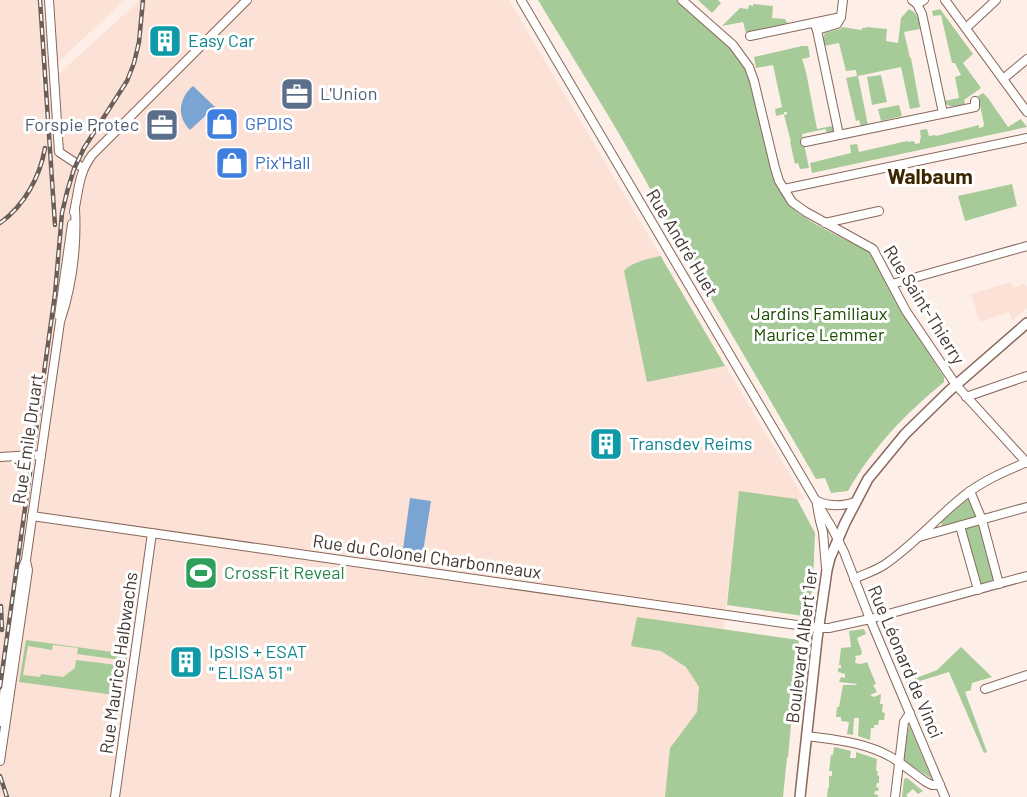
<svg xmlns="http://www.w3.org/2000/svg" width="1027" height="797" viewBox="0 0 1027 797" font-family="Barlow,sans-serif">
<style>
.built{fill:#fce2d6}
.green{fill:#a6cb99}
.water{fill:#7aa5d2}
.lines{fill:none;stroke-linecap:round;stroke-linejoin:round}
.minor-casing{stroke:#87685a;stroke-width:10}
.major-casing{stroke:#87685a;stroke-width:12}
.minor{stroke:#fff;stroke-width:8}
.major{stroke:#fff;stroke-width:9}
.rail-casing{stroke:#6b5e57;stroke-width:4.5}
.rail{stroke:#fff;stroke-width:2;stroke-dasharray:7;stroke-linecap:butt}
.labels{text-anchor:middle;stroke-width:6;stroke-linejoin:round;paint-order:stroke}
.culture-label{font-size:18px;fill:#0d838f;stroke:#fff;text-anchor:start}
.service-label{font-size:18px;fill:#4e5e75;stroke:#fff;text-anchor:start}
.shop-label{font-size:18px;fill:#366cbe;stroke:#fff;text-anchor:start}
.street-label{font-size:18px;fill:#43362f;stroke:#fff}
.park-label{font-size:18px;fill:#1b4b00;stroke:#fff}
.leisure-label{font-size:18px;fill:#27864d;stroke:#fff;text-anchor:start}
.quarter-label{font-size:21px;font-weight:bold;fill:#3c2701;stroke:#fff}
</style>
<rect width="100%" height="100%" fill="#fdefe8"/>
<g class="built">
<polygon points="0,0 125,0 41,78 42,89 140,0 509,0 805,500 739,492 705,797 0,797"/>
<polygon points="1011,282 1014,288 1025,283 1027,288 1027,308 1012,321 1009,312 980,322 971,294"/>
</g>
<g class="green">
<path d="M538,0h141c22,19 59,46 69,73 3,7 4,15 6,23 8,33 15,80 35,108 13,17 59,36 79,47l4,2 6,9 34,65 32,50v5c-40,33 -70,64 -96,109l-17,2 -6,-15 -9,1 -141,-242c-40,-82 -90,-159 -137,-237z"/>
<polygon points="698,0 718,0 721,3 712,13"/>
<polygon points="753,4 773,6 772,18 785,19 789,26 749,34 746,33 743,22 722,26 740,8 748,9 749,5 753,6"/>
<path d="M909,9c9,4 10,11 11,20l-16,3 6,26h1l9,49 -10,2 -9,-42 -43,9 10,49 -7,2 -2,-7 -3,1 -10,-43 11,-2 -1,-6 -10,1 -7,-28 -15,3 -1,-8 2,-5 15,-4 2,-2 20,3v-2h4v-1l21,2 -1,12 12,2 3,-25z"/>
<path d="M940,9l33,45 -10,9 18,25 -17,12 1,4c-8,2 -16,5 -21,-3l15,-3 -4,-21 6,-2 -6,-12h-3l-11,-48 -8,1 -1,-5z"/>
<polygon points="802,46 808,46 810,57 802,59 806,72 817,129 832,126 834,128 832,133 828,134 825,129 802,134 809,168 800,169 798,163 795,164 790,142 791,142 784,115 787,114 787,112 784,112 784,114 776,116 775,109 782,107 773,65 756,68 754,57"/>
<polygon points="881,75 887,102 872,105 867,77"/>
<polygon points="983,93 988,98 1008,127 1021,119 1027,127 812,173 810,163 851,153 850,145 857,144 859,152 907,141 908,142 914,141 915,144 920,143 920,139 921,139 920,130 927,129 929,136 935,135 936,136 979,125 979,128 983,127 984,124 978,96"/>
<polygon points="899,105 902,116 881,121 878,109"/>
<polygon points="1012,184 1017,206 965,221 958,196"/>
<path d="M661,256l3,6 61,104 -78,16 -23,-111c10,-10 23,-12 37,-15z"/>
<polygon points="739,491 797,499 815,533 813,582 809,610 803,616 727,605"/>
<polygon points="968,499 970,500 978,517 944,527 942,526 941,521"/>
<polygon points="980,524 996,582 981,586 979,585 964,529"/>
<polygon points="637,617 799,640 788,757 787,758 783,797 665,797 670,748 697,712 699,687 686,667 661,651 631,646"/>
<polygon points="864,629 866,634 857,638 862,652 861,655 855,656 856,658 855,663 861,664 867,662 876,684 873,685 877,692 870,695 874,697 881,694 880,704 883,704 882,712 885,713 884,720 879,720 878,725 874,725 874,728 871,728 870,740 858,736 859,718 854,718 853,735 847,734 849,722 841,721 841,717 836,717 837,707 839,707 843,685 856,685 857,684 839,682 841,677 845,678 845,674 838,672 838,668 841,668 841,665 839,665 841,648 851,647 849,631"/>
<polygon points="26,640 127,654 127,661 77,654 78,648 53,645 52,650 28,646 23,675 40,677 41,674 63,677 75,668 76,660 126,666 122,696 19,682"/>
<polygon points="961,647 992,677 972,683 971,690 965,692 987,752 984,753 949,672 907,685 906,682 937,670"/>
<polygon points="909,725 932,779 903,760"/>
<polygon points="834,747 851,751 850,758 856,758 856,752 877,759 876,771 878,771 877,775 879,776 879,783 877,783 876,787 879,788 878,791 875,791 874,794 878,795 878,797 827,797 828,788 829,788 829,776 832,776 832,771 829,771 831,755 833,755"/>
<polygon points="907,778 923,791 918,794 913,789 906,795 908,797 902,797 904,779"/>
</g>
<g class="water">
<path d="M193,86l22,21 -25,23c-14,-14 -11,-32 3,-44z"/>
<polygon points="410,498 431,501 423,552 410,551 403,549"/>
</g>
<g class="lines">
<defs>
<g id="minor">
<polyline points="49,0 59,152 83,168"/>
<polyline points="521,0 832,528 844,552 870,619 945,797"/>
<polyline points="682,0 733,45 749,67 754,81 775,168 779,181 792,202 806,212 873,249 906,311 956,385 1027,463"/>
<polyline points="912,0 917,4 924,0"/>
<polyline points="945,0 1027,112"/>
<polyline points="917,4 922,14 943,113"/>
<polyline points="814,23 817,30 839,135"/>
<polyline points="966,28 996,0"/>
<polyline points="817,30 837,24 841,17 843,0"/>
<polyline points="750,36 841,17"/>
<polyline points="1003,79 1027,59"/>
<polyline points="805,142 975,107 975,101"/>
<polyline points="784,189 1027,138"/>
<path d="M74,212c5,-22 4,-38 18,-57l155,-155"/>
<polyline points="825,223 879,211"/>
<polyline points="892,284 1027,246"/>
<polyline points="59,316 72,224"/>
<polyline points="966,397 1027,376"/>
<polyline points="0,457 33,455 41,456"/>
<polyline points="970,491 982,520 999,584"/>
<path d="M817,501c14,6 25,5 39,1"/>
<polyline points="817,505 820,521 823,532 826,568"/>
<polyline points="32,516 818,628 829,628 870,619 1027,576"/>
<polyline points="960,526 978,590"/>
<polyline points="919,537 1027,507"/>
<path d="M854,579c10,-5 21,-8 30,-14 30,-20 53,-48 81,-70 19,-15 41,-24 62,-33"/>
<polyline points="985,689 1027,675"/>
<path d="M0,722l22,-153 4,-9 34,-238c12,-36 17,-77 15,-114"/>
<path d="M807,736c29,4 58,6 84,21 12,7 23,17 35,25l6,3h8"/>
<polyline points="0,761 28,570 26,561"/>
<polyline points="115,797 152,533"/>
<polyline points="895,797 904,722 910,713"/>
</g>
<polyline id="major" points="800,797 817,639 827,570 830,558 845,523 868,479 905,434 949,391 1027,323"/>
</defs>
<use href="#minor" class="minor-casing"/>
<use href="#major" class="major-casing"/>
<use href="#minor" class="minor"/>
<use href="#major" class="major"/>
<defs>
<g id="rail">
<polyline points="40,0 55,225"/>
<path d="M0,223c24,-17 40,-46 45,-75"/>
<polyline points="1,606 2,630"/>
<polyline points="0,687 55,294 62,213 67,192 74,169 84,148 127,81 134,63 139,42 143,0"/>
<polyline points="0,776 7,797"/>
</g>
</defs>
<use href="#rail" class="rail-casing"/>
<use href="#rail" class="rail"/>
</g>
<defs>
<symbol id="building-square" viewBox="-11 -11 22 22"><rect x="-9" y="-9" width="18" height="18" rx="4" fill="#0f9aa8" stroke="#fff"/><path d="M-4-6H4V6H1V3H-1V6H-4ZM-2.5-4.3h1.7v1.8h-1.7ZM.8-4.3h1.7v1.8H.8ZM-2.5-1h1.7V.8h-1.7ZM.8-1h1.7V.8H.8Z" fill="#fff"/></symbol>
<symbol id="office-square" viewBox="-11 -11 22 22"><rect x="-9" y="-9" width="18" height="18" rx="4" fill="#5c6f8a" stroke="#fff"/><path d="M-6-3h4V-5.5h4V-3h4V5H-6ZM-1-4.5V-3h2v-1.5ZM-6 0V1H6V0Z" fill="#fff"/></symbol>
<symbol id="shop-square" viewBox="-11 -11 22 22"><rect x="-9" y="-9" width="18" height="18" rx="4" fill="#3f7fe0" stroke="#fff"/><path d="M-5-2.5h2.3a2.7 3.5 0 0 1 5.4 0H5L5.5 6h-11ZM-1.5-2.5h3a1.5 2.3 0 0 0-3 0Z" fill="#fff"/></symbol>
<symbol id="stadium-square" viewBox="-11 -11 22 22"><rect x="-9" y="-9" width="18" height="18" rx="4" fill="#2e9e5b" stroke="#fff"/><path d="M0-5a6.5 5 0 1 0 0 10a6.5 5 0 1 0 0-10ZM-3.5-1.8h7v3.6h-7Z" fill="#fff"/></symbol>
</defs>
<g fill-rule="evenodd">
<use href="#building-square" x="146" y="22" width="38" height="38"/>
<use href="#office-square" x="278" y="75" width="38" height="38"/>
<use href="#shop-square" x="203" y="105" width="38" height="38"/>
<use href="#office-square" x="143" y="106" width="38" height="38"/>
<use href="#shop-square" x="213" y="144" width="38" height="38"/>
<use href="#building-square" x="587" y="425" width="38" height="38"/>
<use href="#stadium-square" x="182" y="554" width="38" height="38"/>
<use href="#building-square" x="167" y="643" width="38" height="38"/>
</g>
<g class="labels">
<g class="culture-label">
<text x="188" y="47">Easy Car</text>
<text x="629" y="450">Transdev Reims</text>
<text x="209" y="658">IpSIS + ESAT<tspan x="209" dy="21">" ELISA 51 "</tspan></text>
</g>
<g class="service-label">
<text x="320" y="100">L'Union</text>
<text x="139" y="131" text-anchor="end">Forspie Protec</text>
</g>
<g class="shop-label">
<text x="245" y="130">GPDIS</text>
<text x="255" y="169">Pix'Hall</text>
</g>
<g class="street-label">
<text transform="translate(682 243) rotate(59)" y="6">Rue André Huet</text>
<text transform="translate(924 305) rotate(58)" y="6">Rue Saint-Thierry</text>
<text transform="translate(28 439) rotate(-82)" y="6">Rue Émile Druart</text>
<text transform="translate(427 557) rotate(8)" y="6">Rue du Colonel Charbonneaux</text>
<text transform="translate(802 646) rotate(-83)" y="6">Boulevard Albert 1er</text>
<text transform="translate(905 662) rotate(67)" y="6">Rue Léonard de Vinci</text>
<text transform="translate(119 663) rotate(-82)" y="6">Rue Maurice Halbwachs</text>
</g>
<g class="park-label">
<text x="819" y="320">Jardins Familiaux<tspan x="819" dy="21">Maurice Lemmer</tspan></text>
</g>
<g class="leisure-label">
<text x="224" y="579">CrossFit Reveal</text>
</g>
<g class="quarter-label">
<text x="930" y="184">Walbaum</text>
</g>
</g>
</svg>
